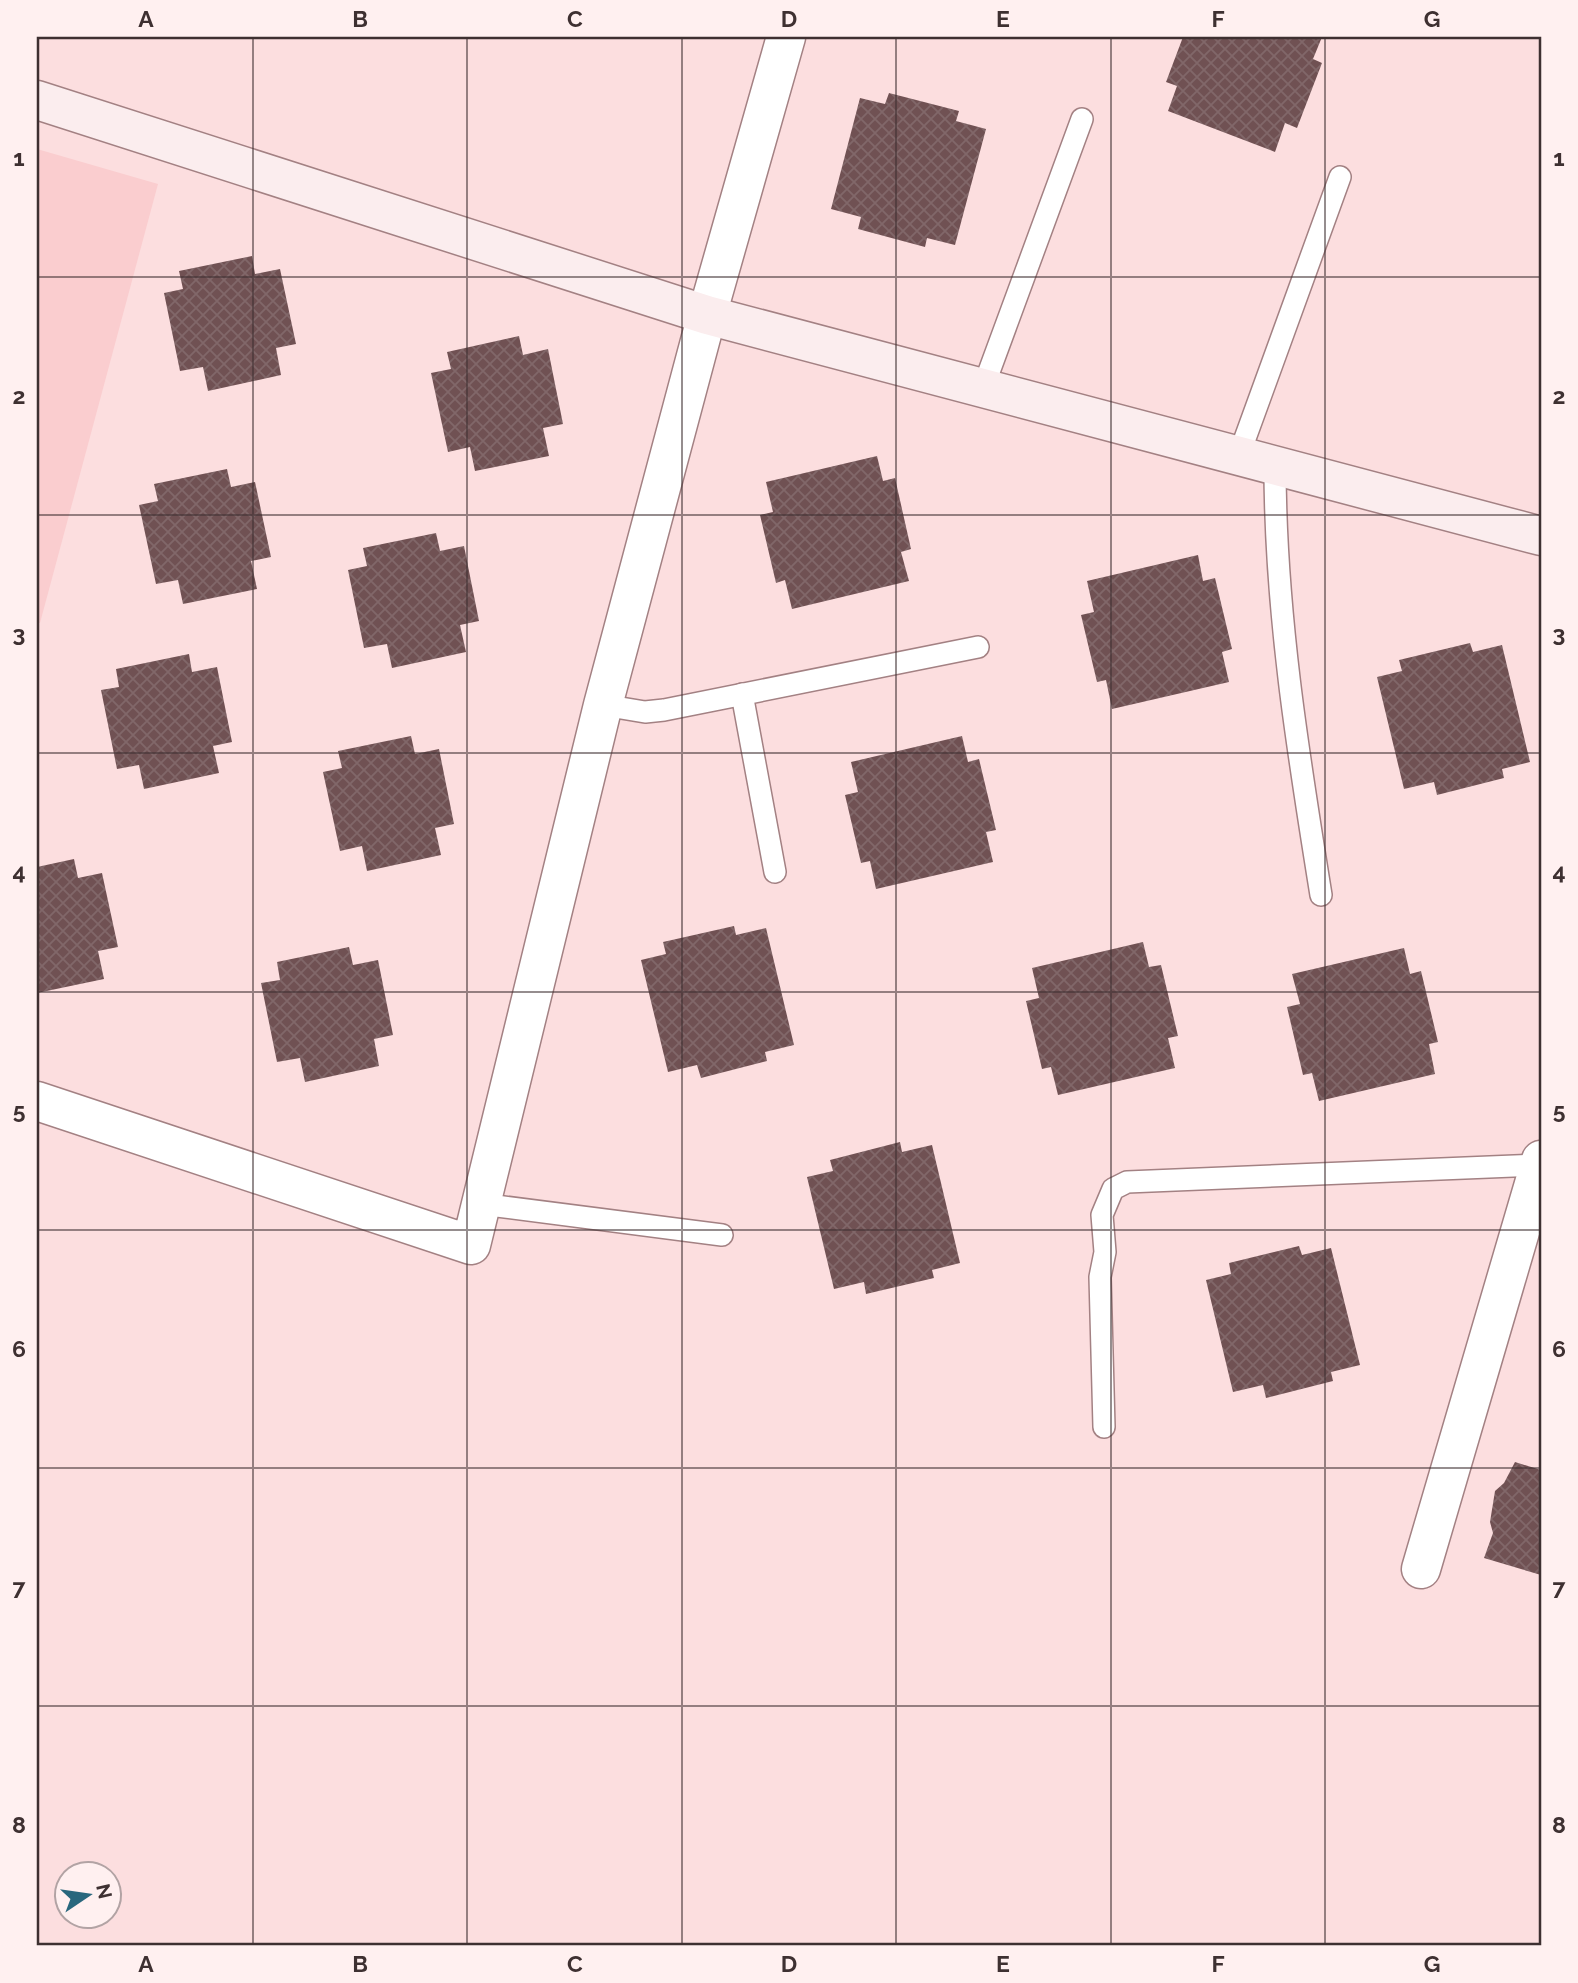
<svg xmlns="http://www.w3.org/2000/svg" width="1578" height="1983" viewBox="0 0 1578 1983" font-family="Raleway,sans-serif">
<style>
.built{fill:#facdcf}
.building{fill:url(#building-cross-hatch)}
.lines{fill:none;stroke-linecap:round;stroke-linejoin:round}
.lane-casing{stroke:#a38183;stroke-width:24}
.street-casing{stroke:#a38183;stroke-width:41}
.secondary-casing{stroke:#a38183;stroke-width:41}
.lane{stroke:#fff;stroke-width:21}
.street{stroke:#fff;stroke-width:38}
.secondary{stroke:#fbedee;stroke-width:38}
.grid{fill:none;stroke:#3e3031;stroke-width:2;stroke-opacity:0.55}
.neatline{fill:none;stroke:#3e3031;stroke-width:2.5}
.grid-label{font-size:23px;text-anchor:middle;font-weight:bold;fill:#3e3031}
</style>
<defs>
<pattern id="building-cross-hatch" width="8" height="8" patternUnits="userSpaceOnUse" patternTransform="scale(1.75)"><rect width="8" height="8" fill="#705153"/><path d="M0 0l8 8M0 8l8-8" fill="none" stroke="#816769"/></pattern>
</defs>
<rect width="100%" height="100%" fill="#fcdedf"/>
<polygon class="built" points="37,149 158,184 40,623 37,623"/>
<g class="building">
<polygon points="1183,37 1322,37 1313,59 1322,63 1297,128 1285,123 1275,152 1168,111 1177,86 1166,82"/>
<polygon points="889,93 959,111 956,121 986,129 955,245 927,238 925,247 858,229 861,217 831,209 860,98 885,104"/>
<polygon points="252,256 255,274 280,269 296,344 276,348 281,375 208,391 203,367 180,371 164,293 183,289 179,271"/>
<polygon points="519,336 523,355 548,349 563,424 543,428 549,456 475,471 470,447 448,452 431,373 451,369 447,352"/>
<polygon points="877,456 883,481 895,478 911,549 901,552 909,581 792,609 785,580 776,583 760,515 773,512 766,482"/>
<polygon points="227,469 231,487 255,482 271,557 251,561 257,589 183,604 178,580 156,584 139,505 158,501 154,484"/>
<polygon points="436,533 440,551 464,546 479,621 460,625 466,652 392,668 387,644 364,648 348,570 367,566 363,548"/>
<polygon points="1198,555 1203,581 1215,578 1232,649 1222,652 1229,682 1112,709 1106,680 1097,682 1081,615 1094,612 1087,581"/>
<polygon points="1470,643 1473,652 1502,645 1530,762 1502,769 1504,778 1437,795 1434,782 1404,789 1377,677 1402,671 1399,660"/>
<polygon points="189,654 192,672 217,667 232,742 213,746 219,773 144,789 139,765 117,769 101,690 119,687 116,669"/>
<polygon points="411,736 415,754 439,749 454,824 435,828 441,855 367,871 362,846 340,851 323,772 342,768 338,751"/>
<polygon points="962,736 968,762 979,759 996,830 986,832 993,862 876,889 870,861 861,863 845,795 858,792 851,762"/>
<polygon points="74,859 78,878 102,873 118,947 98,951 104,979 37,993 37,867"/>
<polygon points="734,926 736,935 766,928 794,1045 765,1052 767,1061 701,1078 697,1065 668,1072 641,960 666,954 663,942"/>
<polygon points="1143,942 1149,967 1161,965 1178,1036 1168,1038 1175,1068 1058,1095 1051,1067 1042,1069 1026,1001 1039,998 1032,968"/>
<polygon points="349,947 353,965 378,960 393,1035 374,1039 379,1066 305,1082 300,1058 277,1062 261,983 280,980 277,962"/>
<polygon points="1404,948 1410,974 1421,971 1438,1042 1429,1044 1435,1074 1319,1101 1312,1073 1303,1075 1287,1007 1300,1004 1292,974"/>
<polygon points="900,1142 902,1152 932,1145 960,1263 932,1270 934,1278 866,1294 864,1282 834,1289 807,1177 833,1171 830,1160"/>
<polygon points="1299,1246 1302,1255 1331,1248 1360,1365 1331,1372 1333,1381 1266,1398 1263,1385 1233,1392 1206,1280 1231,1274 1229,1263"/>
<polygon points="1515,1462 1541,1470 1541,1575 1484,1558 1493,1533 1490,1522 1495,1491 1504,1483"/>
</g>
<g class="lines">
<defs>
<g id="lane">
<polyline points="983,388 1082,119"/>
<polyline points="1239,455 1340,177"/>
<path d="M1275,465c0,145 23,288 46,430"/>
<polyline points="742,694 775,872"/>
<polyline points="603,705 645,712 664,710 978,647"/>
<polyline points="481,1204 722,1235"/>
<polyline points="1104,1427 1100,1277 1105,1252 1102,1215 1113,1189 1127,1182 1540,1165"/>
</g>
<g id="street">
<polyline points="37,1101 471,1245 603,705 707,315 786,37"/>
<polyline points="1421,1569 1541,1160"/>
</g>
<polyline id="secondary" points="37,100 707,315 1541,536"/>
</defs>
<use href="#lane" class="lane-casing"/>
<use href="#street" class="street-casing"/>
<use href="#secondary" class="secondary-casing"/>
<use href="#lane" class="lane"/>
<use href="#street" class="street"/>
<use href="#secondary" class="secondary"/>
</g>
<path class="grid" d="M253,37v1909M467,37v1909M682,37v1909M896,37v1909M1111,37v1909M1325,37v1909M37,277h1504M37,515h1504M37,753h1504M37,992h1504M37,1230h1504M37,1468h1504M37,1706h1504"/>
<rect width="1578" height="1983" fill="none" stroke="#fff0f0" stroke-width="77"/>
<g transform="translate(88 1895) rotate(77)"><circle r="33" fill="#fff0f0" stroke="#b2a3a4" stroke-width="2"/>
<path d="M0-5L12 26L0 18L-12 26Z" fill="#29677d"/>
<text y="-10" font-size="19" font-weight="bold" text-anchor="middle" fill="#3e3031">N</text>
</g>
<rect x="38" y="38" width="1502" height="1906" class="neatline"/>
<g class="grid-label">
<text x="146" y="27">A</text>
<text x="360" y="27">B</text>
<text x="575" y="27">C</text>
<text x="789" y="27">D</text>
<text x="1003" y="27">E</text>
<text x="1218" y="27">F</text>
<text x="1432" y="27">G</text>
<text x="19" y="166">1</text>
<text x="1559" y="166">1</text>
<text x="19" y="404">2</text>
<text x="1559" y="404">2</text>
<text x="19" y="642">3</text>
<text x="1559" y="642">3</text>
<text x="19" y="880">4</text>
<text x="1559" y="880">4</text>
<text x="19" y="1119">5</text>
<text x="1559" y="1119">5</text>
<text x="19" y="1357">6</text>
<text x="1559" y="1357">6</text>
<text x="19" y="1595">7</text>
<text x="1559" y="1595">7</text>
<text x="19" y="1833">8</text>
<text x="1559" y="1833">8</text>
<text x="146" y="1972">A</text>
<text x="360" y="1972">B</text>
<text x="575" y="1972">C</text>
<text x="789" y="1972">D</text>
<text x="1003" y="1972">E</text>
<text x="1218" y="1972">F</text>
<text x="1432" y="1972">G</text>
</g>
</svg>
